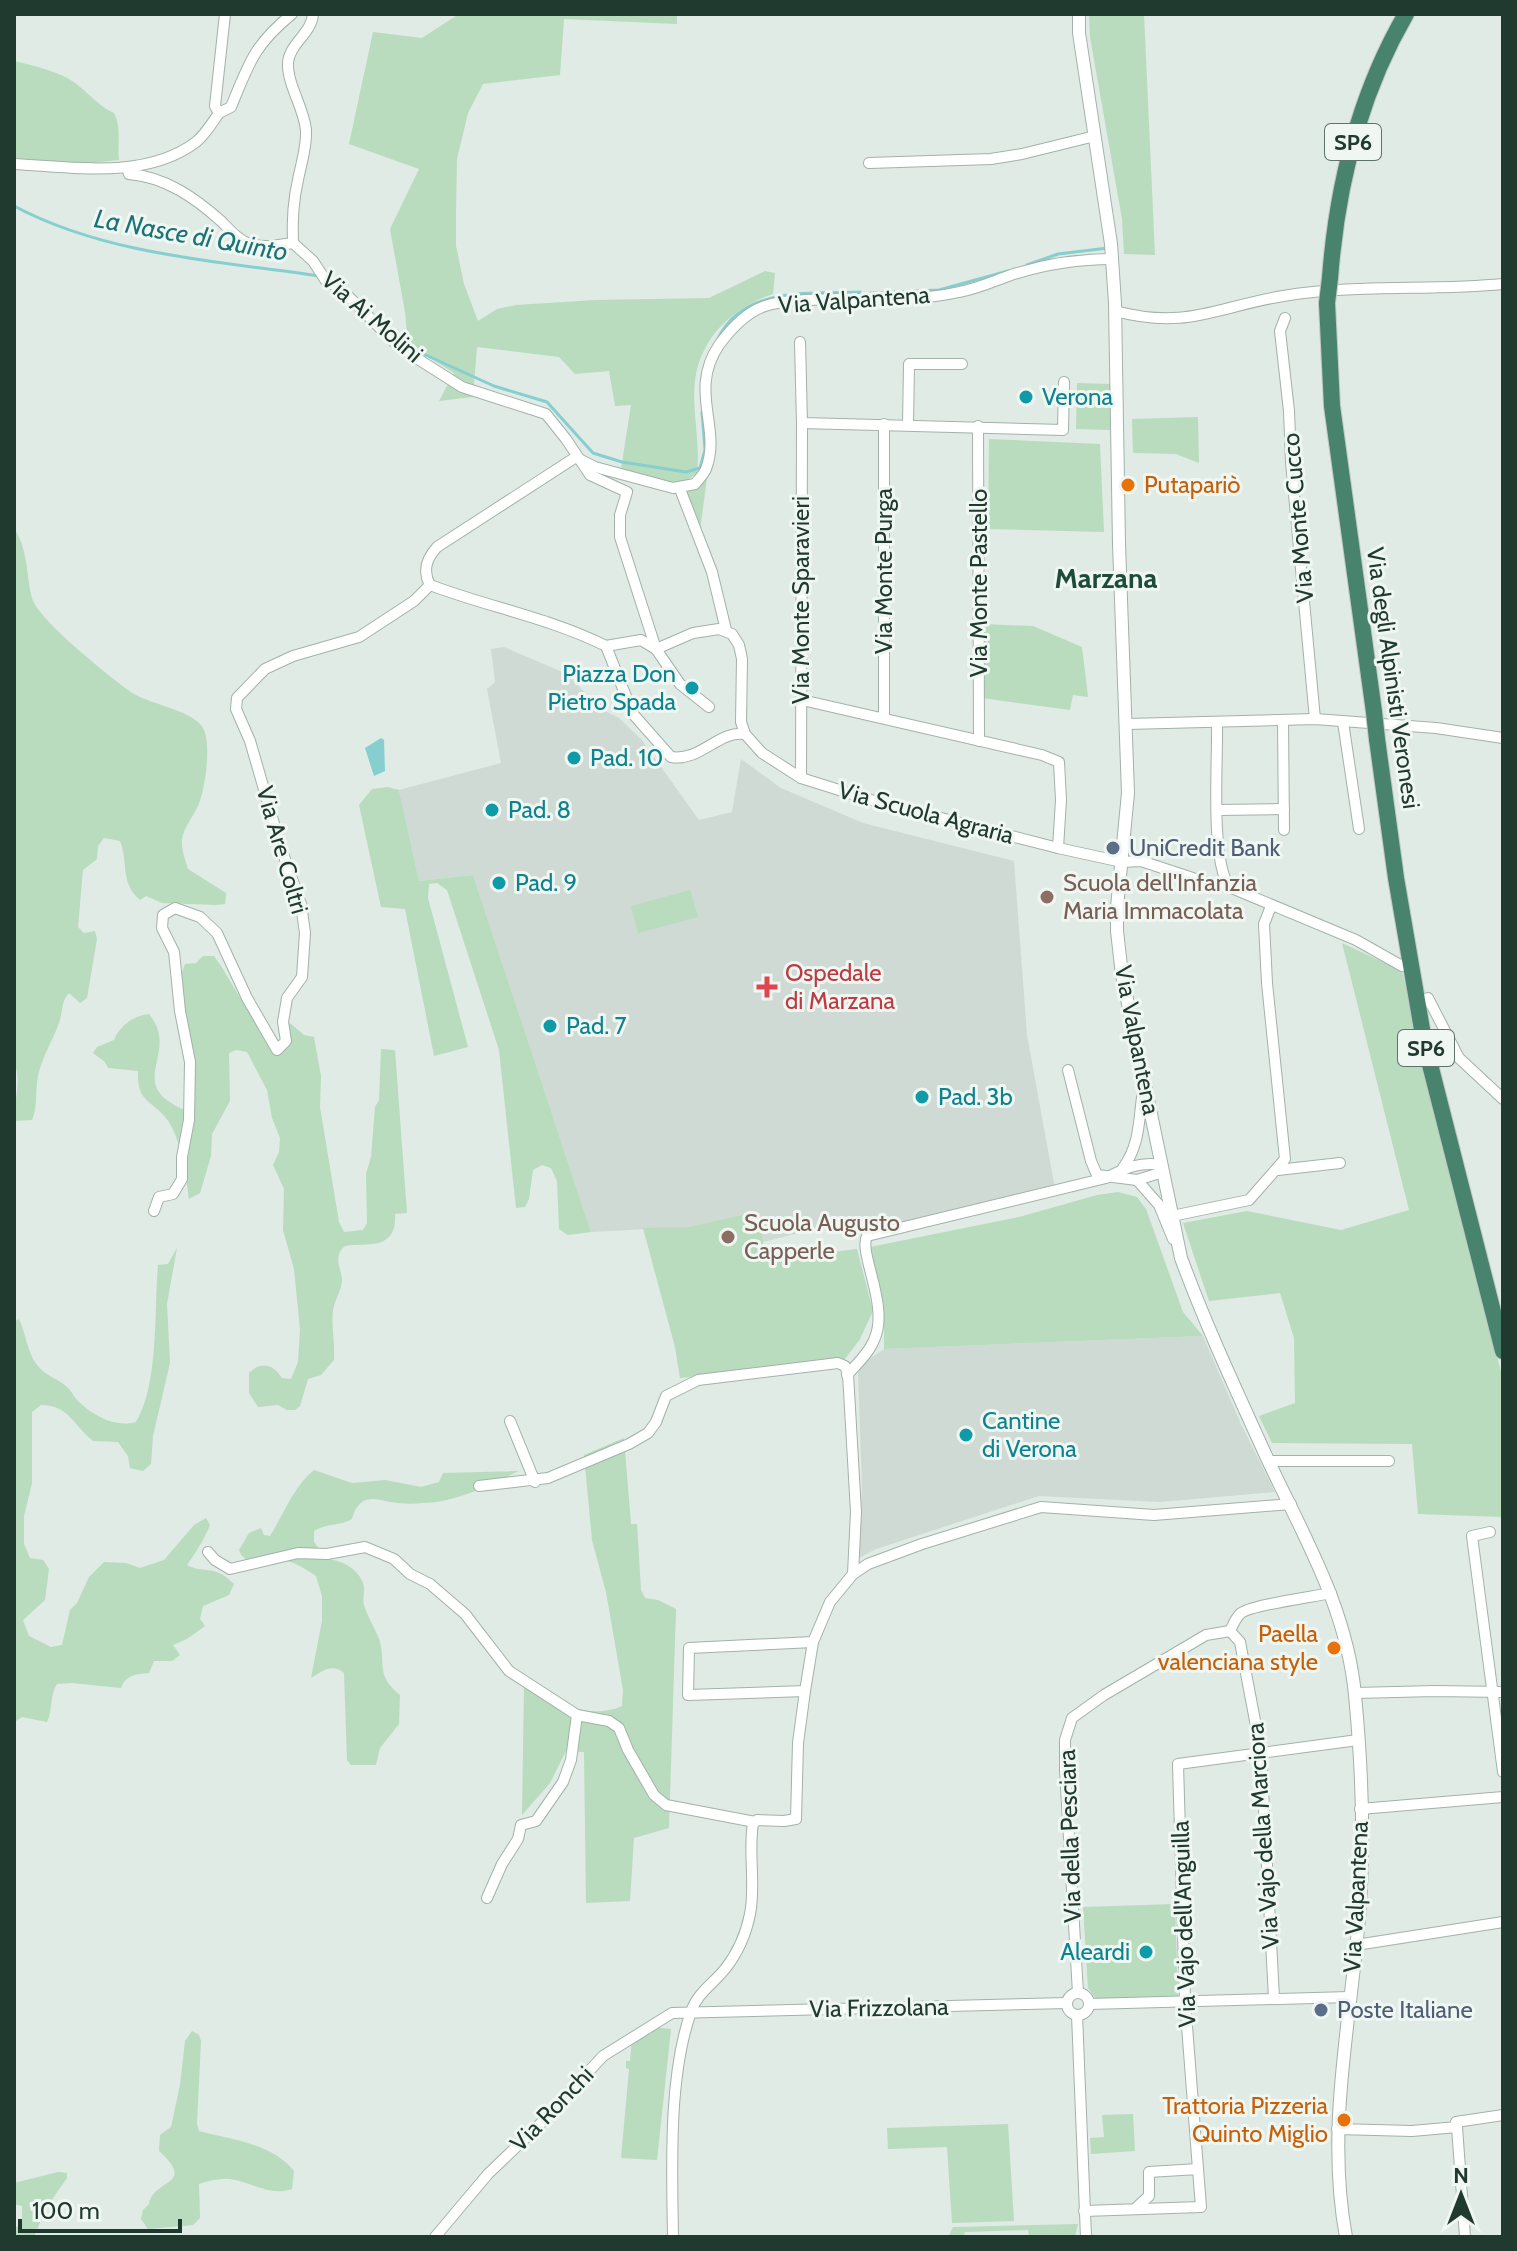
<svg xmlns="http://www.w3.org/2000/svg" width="1517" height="2251" viewBox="0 0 1517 2251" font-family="Cabin,sans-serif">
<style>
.built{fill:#cedad3}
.green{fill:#b8dcbd}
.water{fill:#87ced0}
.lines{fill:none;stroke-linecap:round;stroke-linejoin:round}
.stream{stroke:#87ced0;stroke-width:3}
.minor-casing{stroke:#a2b2aa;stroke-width:12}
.tertiary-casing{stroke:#a2b2aa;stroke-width:14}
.trunk-casing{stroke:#c1c8c5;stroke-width:18}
.minor{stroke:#fff;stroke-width:10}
.tertiary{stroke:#fff;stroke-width:12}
.trunk{stroke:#48836e;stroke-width:16}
.trunk-bridge-casing{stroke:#c1c8c5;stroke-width:18;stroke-linecap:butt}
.trunk-bridge{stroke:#48836e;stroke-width:16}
.culture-dot{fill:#0f9aa8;stroke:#f0f7f2;stroke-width:3}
.food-dot{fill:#e8710a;stroke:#f0f7f2;stroke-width:3}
.service-dot{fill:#5c6f8a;stroke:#f0f7f2;stroke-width:3}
.education-dot{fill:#8d6e63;stroke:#f0f7f2;stroke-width:3}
.health-dot{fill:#e0444e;stroke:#f0f7f2;stroke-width:3}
.labels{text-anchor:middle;stroke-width:6;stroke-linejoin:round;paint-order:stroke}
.shield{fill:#f0f7f2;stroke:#5e736a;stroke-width:2}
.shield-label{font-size:22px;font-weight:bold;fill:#203a30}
.street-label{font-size:24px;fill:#203a30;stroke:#f0f7f2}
.culture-label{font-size:24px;fill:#0d838f;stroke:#f0f7f2;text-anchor:start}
.food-label{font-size:24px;fill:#c56008;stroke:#f0f7f2;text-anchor:end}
.service-label{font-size:24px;fill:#4e5e75;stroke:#f0f7f2;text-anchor:start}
.education-label{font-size:24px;fill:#785e54;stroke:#f0f7f2;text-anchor:start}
.health-label{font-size:24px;fill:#be3a42;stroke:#f0f7f2;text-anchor:start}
.water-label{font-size:26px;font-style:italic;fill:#1b7376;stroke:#f0f7f2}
.quarter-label{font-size:28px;font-weight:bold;fill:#1d4c3a;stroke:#f0f7f2}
</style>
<rect width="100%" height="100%" fill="#dfebe4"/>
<g class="built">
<polygon points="504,647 567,674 601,709 619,718 641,739 699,820 732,812 741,759 781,788 863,823 1014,861 1027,1035 1055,1189 853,1234 838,1223 763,1242 757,1211 688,1227 591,1232 473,875 419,881 399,790 501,763 487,689 495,682 491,649"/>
<polygon points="1203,1336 1241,1424 1275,1492 1160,1502 1039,1496 876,1549 859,1558 862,1486 858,1374 860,1365 884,1349"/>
</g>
<g class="green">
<path d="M459,14h218v10l-113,-5 -4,56 -77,9 -15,29 -11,46 -1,53v34l8,38 14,37 19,-12 19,-4 79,-5 114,-2 56,-27 10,2 -2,21c-37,12 -69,40 -77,80 -6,32 5,67 1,99l-17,13 -59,-17 10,-64 -16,1 -6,-35 -34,3 -16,-17 -82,-10 -4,50 -34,4 15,-28 -46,-29 -3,-32 -15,-83 29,-60 -70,-25 24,-112 49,6z"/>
<polygon points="1089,14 1144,14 1155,255 1124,254 1122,219 1090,37"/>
<path d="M14,61c17,4 39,9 55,18 17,10 27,26 45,34 8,15 3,30 5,47l-28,3 -77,-3z"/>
<polygon points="1077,383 1110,384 1110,430 1076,429"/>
<polygon points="1198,417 1199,463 1176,454 1133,453 1132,419"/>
<polygon points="989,439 1100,444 1104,532 988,529"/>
<polygon points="707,478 700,530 683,491"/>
<path d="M14,528c14,21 12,46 18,70 6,22 76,77 96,92 19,15 64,19 75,38 9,16 2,62 -5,78 -5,11 -14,21 -16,33 -1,10 3,20 6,30l38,24 -1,11 -9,1 -54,-2 -16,-7 -6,4c-21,-19 -11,-37 -20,-59l-16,-3 -6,8 -1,13 -14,11 -5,57 6,6 11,-2 2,8 -10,59 -7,5 -11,-10c-8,8 -6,19 -10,30 -6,17 -17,34 -21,53 -3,15 0,30 -6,44l-18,1c0,-23 8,-37 0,-62z"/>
<polygon points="980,624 1033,626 1082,647 1088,697 1073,695 1070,710 982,698"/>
<polygon points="388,787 399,790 419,881 473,875 591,1232 568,1235 559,1229 557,1181 551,1168 542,1165 533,1170 529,1199 525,1207 516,1208 499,1050 447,890 437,883 429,884 428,898 468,1047 434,1056 405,909 381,907 359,805 372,789"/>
<polygon points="690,890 698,917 638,933 631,906"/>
<polygon points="1342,943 1402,971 1503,1380 1503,1517 1418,1514 1412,1444 1272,1443 1259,1416 1295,1403 1294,1338 1280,1293 1209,1301 1183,1223 1247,1211 1341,1230 1409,1210"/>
<path d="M203,956h11l7,10 53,88 9,-2c0,-10 -1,-22 7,-29l14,12 10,2 7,39 -1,31 19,115 5,10 19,-2 4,-7 -1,-49 5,-17 4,-50 4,-7 2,-51 14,1 12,163 -12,1c3,45 -45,23 -53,35 -8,9 -1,20 0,30 0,11 -7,20 -9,31 -2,16 2,33 1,50l-13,15 -13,4 -8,27 -5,4h-8l-9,-5 -20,2 -9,-14v-20c12,-12 24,-9 33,5l9,1 7,-17 2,-33 -6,-60 -11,-39 1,-41 -11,-24 6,-13 1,-14 -8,-20 -5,-28 -20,-38 -11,-2 -7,3 1,48 -18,33 -1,22 -11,37 -11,6c-3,-23 -8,-62 -23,-81 -16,-19 -29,-16 -28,-47l-30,-3 -3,-6 -12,-9 4,-6 17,-7c5,-14 21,-25 35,-26 33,40 -28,70 38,97 1,-10 3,-21 2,-32 -2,-38 -19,-78 -4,-115l11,-1z"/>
<polygon points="1118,1192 1137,1197 1146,1209 1183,1312 1203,1336 884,1349 884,1307 870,1247 1019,1217 1097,1195"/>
<polygon points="758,1211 766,1260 857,1249 873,1311 860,1339 845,1359 680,1378 675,1347 643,1228 688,1227"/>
<path d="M177,1248l-10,56 3,59 -17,73 -2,28 -8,7 -13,-3 -2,-12 -10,-14 -25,-1c-19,-15 -24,-36 -52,-36l-9,7v71l-8,33v28l6,14 13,2 6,9 -4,31 -22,20 6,16 22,11 11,-2 8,-35 7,-7 12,-26 15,-15 22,1 14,5 24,-8 30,-35 12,-7 4,7c-6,15 -14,27 -23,40 19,10 26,-2 47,19l-5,11 -26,11 -3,13 5,7 -18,13 -14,6 7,10 -8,6h-18l-5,12c-13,1 -23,2 -28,15l-49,-5 -15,1c-8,13 -4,26 -10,38l-25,-5 -6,4 -2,10v-409l5,-3c7,15 8,33 18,46 9,12 21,13 30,22 5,4 7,11 12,15 15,14 36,26 57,20 23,-38 18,-112 22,-157l10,-1z"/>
<path d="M624,1438l7,86h6l4,66 4,8 13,2 18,9 -7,219 -35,10 -4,63 -44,2 -2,-151 -18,-1 -16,32 -28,32 2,-129c30,15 65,35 98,20l1,-16 -17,-98 -14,-52 -8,-85z"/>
<path d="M314,1470l38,13 33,-3 36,7 18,-5 4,-9 76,-2c-31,14 -61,31 -96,32 -10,1 -22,1 -32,-1 -9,-1 -14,-5 -25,-2 -8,3 -12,11 -14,19 -11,7 -25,4 -38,12v11l13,17c15,1 34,11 37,28 1,6 -2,12 0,18 4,13 11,23 15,34 8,24 -5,35 21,56l-1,29 -19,24 -4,17h-25l-4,-5 -3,-87c-12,-10 -21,-2 -33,5l11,-57v-25l-6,-20c-9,-6 -19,-13 -30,-15 -15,-2 -41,8 -47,-11l10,-17 12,-5 3,7 6,1c14,-22 23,-49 44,-66z"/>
<polygon points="1175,1904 1178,1996 1096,1999 1088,1988 1083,1907"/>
<polygon points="652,2027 671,2029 657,2160 621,2158 629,2069 626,2068 626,2061 630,2061 632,2038 635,2034 651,2034"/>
<path d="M192,2031l7,4 2,6 -4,83 2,7c33,9 73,12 95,40l-2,18c-23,8 -40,-7 -62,-10 -11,-1 -21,2 -31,5l1,34 -7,7 -45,4 -7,-10 2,-9 6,-6c3,-25 49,-18 10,-53l1,-16 11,-8 9,-42 5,-44z"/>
<polygon points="1133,2114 1135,2151 1091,2154 1090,2138 1104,2137 1102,2115"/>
<polygon points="1008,2124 1014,2221 952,2223 947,2147 888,2149 887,2128"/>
<polygon points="58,2172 67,2173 67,2178 46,2208 34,2237 14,2237 14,2231 22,2220 22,2206 14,2204 14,2183"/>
<polygon points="1078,2224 1075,2237 1029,2237 1028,2230 965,2232 963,2237 948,2237 953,2227"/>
</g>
<polygon class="water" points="381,738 384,740 385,771 374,776 365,748"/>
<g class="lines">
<g class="stream">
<path d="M14,206c92,49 203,55 305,70"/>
<polyline points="1027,265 1058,254 1108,248"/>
<polyline points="871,293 939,290 1008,271"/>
<path d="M718,339c24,-53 93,-45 142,-47"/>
<polyline points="406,346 494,386 547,402 593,453 622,462 686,472 700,468 705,450 702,412"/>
</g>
<defs>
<g id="minor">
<path d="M225,14l-10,92 4,7 12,-6c18,-44 23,-62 61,-93"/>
<polyline points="869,163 991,159 1022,154 1095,136"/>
<path d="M14,164c58,3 132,16 182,-22 9,-7 16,-19 23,-29"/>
<path d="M131,167l-3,4 1,3c37,3 66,24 92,47 9,9 17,19 29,23 15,4 29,1 43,-1l20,18 13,20 14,7 59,59 63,40 84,27 20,25 24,36 37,17 -7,23v22l36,112 24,35 29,23"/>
<path d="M293,243c-1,-22 0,-42 5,-63 3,-16 9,-33 8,-50 -2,-22 -19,-46 -18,-67 1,-19 24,-30 25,-49"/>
<path d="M1115,311c72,19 101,-4 168,-15 73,-12 147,-5 220,-12"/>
<polyline points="1285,318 1280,331 1289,411 1291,462 1315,719"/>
<polyline points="800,342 802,423 1063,430 1064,382"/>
<polyline points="908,424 909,364 962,364"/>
<polyline points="978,426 979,741"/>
<path d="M576,457l-139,90c-10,11 -15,23 -7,38 58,22 120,33 176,61"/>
<path d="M579,459l16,8 78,21 22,-4c3,-4 9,-10 11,-15 16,-41 -18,-78 13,-124 11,-15 28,-33 46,-39 23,-7 49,-6 73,-7 40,0 82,2 121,-7 18,-3 35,-11 52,-17 34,-11 66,-16 102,-16"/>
<polyline points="680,489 712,572 726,630"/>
<path d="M606,646l27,68 38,43c29,5 48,-27 74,-23"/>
<polyline points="606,646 641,640 656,649"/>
<polyline points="656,649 693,633 719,629 732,634 739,645 742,659 741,722 745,734 762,753 801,778 871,800 1058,848 1122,862 1141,861 1217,886 1229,887 1356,940 1402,966"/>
<polyline points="802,700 1042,755 1059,762 1061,800 1058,848"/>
<polyline points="884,718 884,424"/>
<polyline points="1283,720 1284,830"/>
<path d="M1217,722c1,40 -7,134 12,165"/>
<polyline points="1343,722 1359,829"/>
<polyline points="1127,724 1315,719 1436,728 1503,738"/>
<polyline points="801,778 802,423"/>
<polyline points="1218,810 1284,809"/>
<polyline points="1428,998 1459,1058 1503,1099"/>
<polyline points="1068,1070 1091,1161 1097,1175 1137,1180 1163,1172"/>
<path d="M1123,1168c19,-26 15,-53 21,-83"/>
<polyline points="1278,1170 1340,1163"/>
<polyline points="1137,1180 1159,1205 1173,1239"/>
<polyline points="154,1211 159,1197 173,1194 182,1179 182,1157 189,1120 190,1062 180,1011 174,952 162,928 163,915 175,908 200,917 217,933 247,998 277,1050 286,1041 283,1022 287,998 302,977 305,933 301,904 281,848 250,741 236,709 237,698 265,669 293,656 359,637 414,601 430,585"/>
<polyline points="1172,1216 1249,1200 1285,1159 1267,983 1264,924 1271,906"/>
<path d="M847,1375c9,-10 22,-22 27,-35 16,-34 -16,-87 -7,-104l239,-58c19,-10 35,-17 56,-13"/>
<polyline points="510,1421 535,1482"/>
<polyline points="1268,1461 1389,1461"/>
<polyline points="479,1486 548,1478 629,1444 648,1433 656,1422 666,1396 698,1380 838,1363 845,1366 848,1374 856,1512 853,1574"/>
<polyline points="1490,1532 1472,1536 1503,1772"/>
<polyline points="208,1552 215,1560 230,1569 298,1553 327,1554 365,1547 394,1559 410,1574 430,1584 465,1614 509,1671 577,1715 609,1721 619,1728 628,1750 654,1795 666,1805 755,1822"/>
<polyline points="1230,1631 1240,1642 1261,1752 1274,1998"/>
<path d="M1230,1631c3,-6 5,-12 10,-17 9,-9 73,-17 91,-21"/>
<polyline points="805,1691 813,1642"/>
<polyline points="1355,1693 1435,1691 1503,1692"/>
<polyline points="1360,1809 1503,1797"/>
<polyline points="487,1898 502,1864 518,1839 521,1825 536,1821 563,1782 571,1760 577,1715"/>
<polyline points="1356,1945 1503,1922"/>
<circle cx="1078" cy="2004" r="11"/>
<polyline points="1078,1993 1065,1770 1065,1740 1072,1718 1104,1695 1206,1635 1230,1631"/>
<polyline points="1089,2004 1350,1997"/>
<polyline points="1077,2015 1086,2237"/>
<polyline points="1457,2127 1465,2237"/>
<polyline points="1337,2129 1412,2131 1457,2127 1456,2122 1503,2115"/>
<polyline points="1198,2169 1185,2000 1178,1764 1358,1740"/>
<polyline points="1084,2211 1201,2207 1198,2169 1149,2172 1149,2196 1136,2208"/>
<polyline points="435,2237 488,2174 541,2123 603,2056 672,2013 1067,2003"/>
<path d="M673,2237c-1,-68 -5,-160 18,-225 6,-19 22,-28 34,-43 12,-15 21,-35 25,-55 6,-29 -2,-61 3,-91l4,-3 27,1 12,-2 2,-76 7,-52 -117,4 1,-47 124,-6 17,-40 23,-28 15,-10 54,-20 119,-37 113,8 137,-11"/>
</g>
<path id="tertiary" d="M1079,14v19l32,211 4,59 4,241 9,249 -11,114v24l5,44 59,283c25,68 56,134 86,200 36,77 80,150 88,237 7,73 10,150 4,223 -9,108 -33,211 -13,319"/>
<g id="trunk">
<path d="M1330,278c7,-93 29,-183 76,-264"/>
<polyline points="1327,303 1332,406 1374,712"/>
<polyline points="1377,739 1396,878 1424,1041 1503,1351"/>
</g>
</defs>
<use href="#minor" class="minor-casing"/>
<use href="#tertiary" class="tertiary-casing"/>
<use href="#trunk" class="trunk-casing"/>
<use href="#minor" class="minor"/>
<use href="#tertiary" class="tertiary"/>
<use href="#trunk" class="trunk"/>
<defs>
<g id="trunk-bridge">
<polyline points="1327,303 1330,278"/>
<polyline points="1374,712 1377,739"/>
</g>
</defs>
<use href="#trunk-bridge" class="trunk-bridge-casing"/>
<use href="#trunk-bridge" class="trunk-bridge"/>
</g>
<g class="culture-dot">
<circle cx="1026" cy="397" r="8"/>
<circle cx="692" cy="688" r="8"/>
<circle cx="574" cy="758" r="8"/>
<circle cx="492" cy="810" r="8"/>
<circle cx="499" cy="883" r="8"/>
<circle cx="550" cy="1026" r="8"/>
<circle cx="922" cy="1097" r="8"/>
<circle cx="966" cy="1435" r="8"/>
<circle cx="1146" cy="1952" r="8"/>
</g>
<g class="food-dot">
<circle cx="1128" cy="485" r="8"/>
<circle cx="1334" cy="1648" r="8"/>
<circle cx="1344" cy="2120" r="8"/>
</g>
<g class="service-dot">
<circle cx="1113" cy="848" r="8"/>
<circle cx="1321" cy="2010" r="8"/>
</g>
<g class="education-dot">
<circle cx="1047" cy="897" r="8"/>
<circle cx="728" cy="1237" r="8"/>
</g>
<path class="health-dot" d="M763 975h8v8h8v8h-8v8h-8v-8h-8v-8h8z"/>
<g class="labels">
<g class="shield">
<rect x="1325" y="124" width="56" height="36" rx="6"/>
<rect x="1398" y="1030" width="56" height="36" rx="6"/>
</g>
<g class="shield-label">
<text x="1353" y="150">SP6</text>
<text x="1426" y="1056">SP6</text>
</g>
<g class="street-label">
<text transform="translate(854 300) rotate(-4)" y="8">Via Valpantena</text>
<text transform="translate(372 317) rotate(41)" y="8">Via Ai Molini</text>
<text transform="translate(1298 518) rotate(-95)" y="8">Via Monte Cucco</text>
<text transform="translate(884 571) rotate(-90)" y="8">Via Monte Purga</text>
<text transform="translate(979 583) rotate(-90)" y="8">Via Monte Pastello</text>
<text transform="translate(801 600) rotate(-90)" y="8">Via Monte Sparavieri</text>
<text transform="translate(1393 678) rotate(82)" y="8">Via degli Alpinisti Veronesi</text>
<text transform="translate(926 813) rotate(15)" y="8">Via Scuola Agraria</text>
<text transform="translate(282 850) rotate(74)" y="8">Via Are Coltri</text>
<text transform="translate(1137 1040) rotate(79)" y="8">Via Valpantena</text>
<text transform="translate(1070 1836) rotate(-92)" y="8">Via della Pesciara</text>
<text transform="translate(1263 1836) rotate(-94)" y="8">Via Vajo della Marciora</text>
<text transform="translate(1356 1897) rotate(-87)" y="8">Via Valpantena</text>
<text transform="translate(1184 1924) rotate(-92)" y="8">Via Vajo dell'Anguilla</text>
<text transform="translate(879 2008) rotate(-1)" y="8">Via Frizzolana</text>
<text transform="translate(552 2109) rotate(-46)" y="8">Via Ronchi</text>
</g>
<g class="culture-label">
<text x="1042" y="405">Verona</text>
<text x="676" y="682" text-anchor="end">Piazza Don<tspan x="676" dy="28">Pietro Spada</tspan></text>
<text x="590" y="766">Pad. 10</text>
<text x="508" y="818">Pad. 8</text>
<text x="515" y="891">Pad. 9</text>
<text x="566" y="1034">Pad. 7</text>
<text x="938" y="1105">Pad. 3b</text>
<text x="982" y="1429">Cantine<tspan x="982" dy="28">di Verona</tspan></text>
<text x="1130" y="1960" text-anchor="end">Aleardi</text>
</g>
<g class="food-label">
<text x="1144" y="493" text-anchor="start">Putapariò</text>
<text x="1318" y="1642">Paella<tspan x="1318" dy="28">valenciana style</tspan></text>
<text x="1328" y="2114">Trattoria Pizzeria<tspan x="1328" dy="28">Quinto Miglio</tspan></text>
</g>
<g class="service-label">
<text x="1129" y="856">UniCredit Bank</text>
<text x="1337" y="2018">Poste Italiane</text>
</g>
<g class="education-label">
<text x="1063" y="891">Scuola dell'Infanzia<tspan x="1063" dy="28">Maria Immacolata</tspan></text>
<text x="744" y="1231">Scuola Augusto<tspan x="744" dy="28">Capperle</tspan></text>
</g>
<g class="health-label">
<text x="785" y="981">Ospedale<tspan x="785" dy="28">di Marzana</tspan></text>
</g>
<g class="water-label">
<text transform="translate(191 235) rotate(10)" y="9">La Nasce di Quinto</text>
</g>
<g class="quarter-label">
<text x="1106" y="588">Marzana</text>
</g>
</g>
<rect width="1517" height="2251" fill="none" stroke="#203a30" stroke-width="32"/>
<g transform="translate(1461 2195)" stroke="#f0f7f2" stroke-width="6" paint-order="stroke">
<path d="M0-6L14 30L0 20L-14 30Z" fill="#203a30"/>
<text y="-12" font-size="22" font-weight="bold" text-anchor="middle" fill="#203a30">N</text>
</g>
<path d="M20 2219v12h160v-12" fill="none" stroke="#203a30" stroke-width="4"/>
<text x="32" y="2219" font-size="24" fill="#203a30" stroke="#f0f7f2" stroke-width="6" paint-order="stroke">100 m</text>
</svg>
